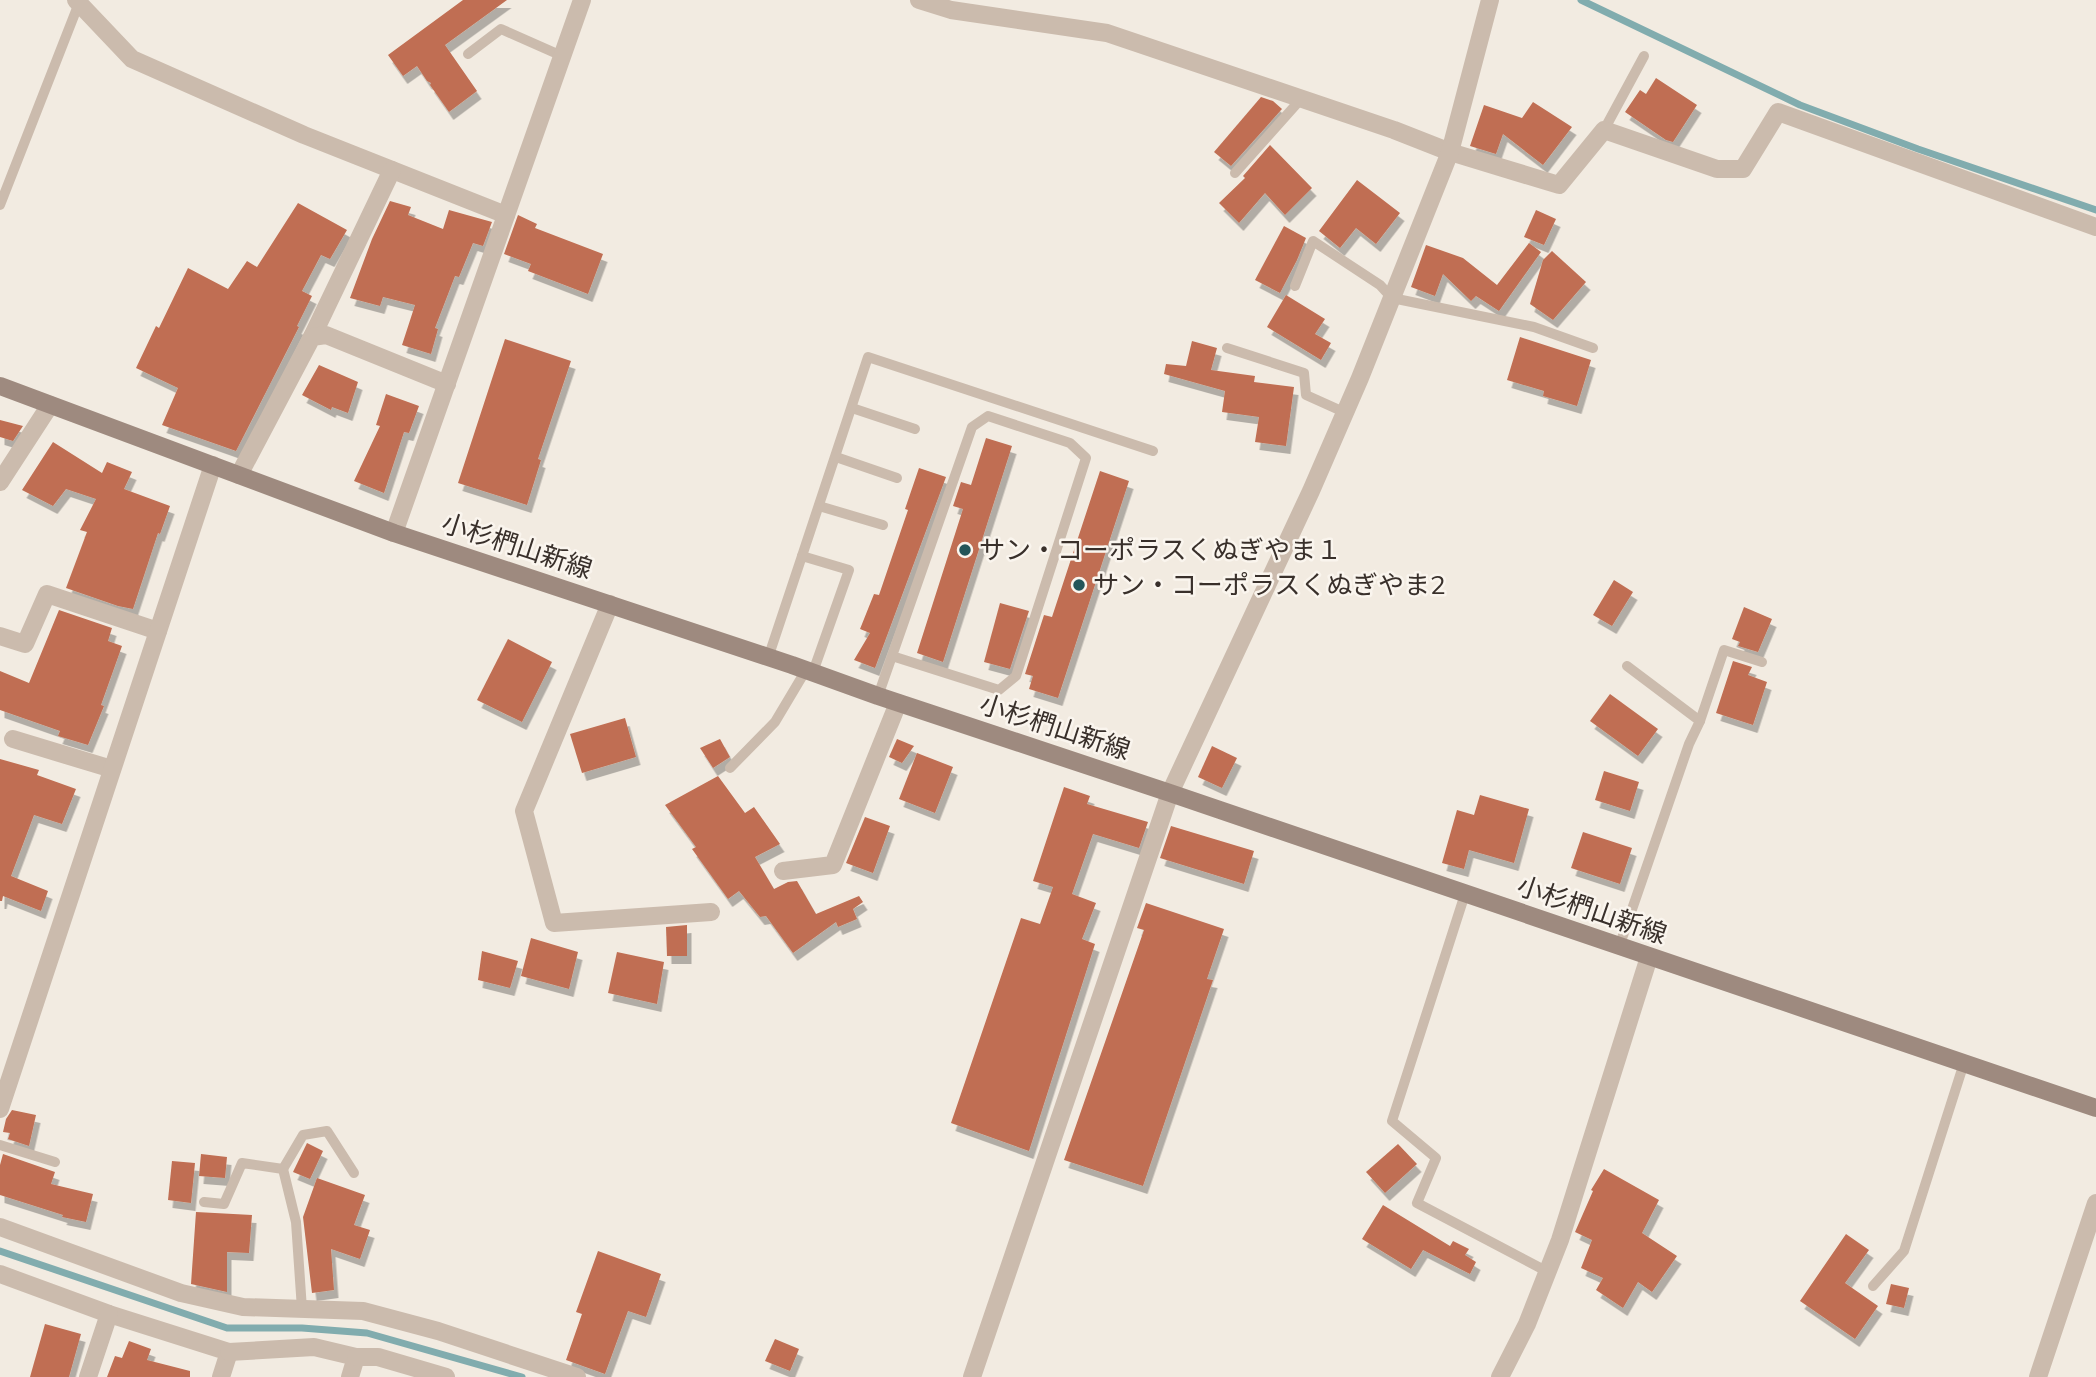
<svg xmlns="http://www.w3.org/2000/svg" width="2096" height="1377" viewBox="0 0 2096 1377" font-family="Mulish,'Noto Sans JP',sans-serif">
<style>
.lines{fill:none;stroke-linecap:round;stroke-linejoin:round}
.stream{stroke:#81acae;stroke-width:7}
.building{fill:#c06e52;filter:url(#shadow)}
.lane{stroke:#cbbbad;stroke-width:10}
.street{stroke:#cbbbad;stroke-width:18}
.secondary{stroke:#9e8a7f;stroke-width:18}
.poi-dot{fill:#235559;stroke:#faf5ee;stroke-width:2.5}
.labels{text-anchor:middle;stroke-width:5;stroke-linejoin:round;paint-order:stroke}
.street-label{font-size:26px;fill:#39302b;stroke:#faf5ee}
.poi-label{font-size:26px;fill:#39302b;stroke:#faf5ee;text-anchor:start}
</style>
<defs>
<filter id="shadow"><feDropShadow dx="4.5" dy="8" stdDeviation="0" flood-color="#0004"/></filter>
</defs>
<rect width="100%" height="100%" fill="#f2ebe1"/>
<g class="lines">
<g class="stream">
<polyline points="1581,0 1800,105 1918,149 2096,210"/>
<polyline points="0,1251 227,1328 302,1328 367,1333 522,1377"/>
</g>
</g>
<g class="building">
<polygon points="463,0 507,0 445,45 477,91 449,112 430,85 431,83 427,81 417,66 403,76 388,55"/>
<polygon points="1656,78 1697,105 1673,142 1666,140 1625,112 1640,90 1646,94"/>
<polygon points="1261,97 1273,101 1282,109 1231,166 1214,152"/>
<polygon points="1533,102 1572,127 1543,165 1503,134 1496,154 1470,146 1484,105 1522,118"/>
<polygon points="1270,145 1312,188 1285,215 1265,193 1239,223 1219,203 1245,178 1243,176"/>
<polygon points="1357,180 1400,213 1376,244 1356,228 1340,248 1319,231"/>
<polygon points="390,201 411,207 408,215 443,229 449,210 492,222 483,246 473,243 459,277 455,276 435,328 438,329 431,354 402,345 415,305 383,297 380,306 350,298 372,239"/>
<polygon points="298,203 347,230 330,259 321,255 302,291 312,296 297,326 299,327 236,451 162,425 178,388 136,368 156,326 159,328 188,268 228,289 247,261 257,267"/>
<polygon points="1536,210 1556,219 1544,245 1524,237"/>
<polygon points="518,215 537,224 535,228 603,254 588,294 528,271 531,264 504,254"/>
<polygon points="1284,226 1306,238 1297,260 1280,293 1255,280"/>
<polygon points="1529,243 1541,252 1499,311 1476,296 1471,301 1443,274 1435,296 1411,287 1426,245 1463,258 1497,285"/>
<polygon points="1552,251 1586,282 1553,320 1530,304 1543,260"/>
<polygon points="1286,295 1325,319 1315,334 1331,343 1321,360 1267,327"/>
<polygon points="1520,337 1591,360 1577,406 1543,396 1544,391 1507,380"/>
<polygon points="505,339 571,361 538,459 541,460 527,505 458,483"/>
<polygon points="1192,341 1217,348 1211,370 1255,376 1254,382 1294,387 1286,446 1255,442 1259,417 1222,412 1225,391 1164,374 1166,364 1186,366"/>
<polygon points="319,365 358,382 348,413 332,407 331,410 302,395"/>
<polygon points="386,394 419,406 409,433 404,432 384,493 354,481 380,426 376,425"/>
<polygon points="0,420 23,426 13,441 0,437"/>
<polygon points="986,438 1012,446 943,662 917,653 963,509 953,506 961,482 971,485"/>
<polygon points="53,442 102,473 107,462 132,472 124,489 170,506 160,534 158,533 133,609 118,606 66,588 87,532 80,530 96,499 66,489 53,506 22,490"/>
<polygon points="919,468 946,477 875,668 854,660 870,633 860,629 874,594 879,595 908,510 905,509"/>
<polygon points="1100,471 1129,481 1058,698 1029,689 1033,676 1025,674 1044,615 1052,617"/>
<polygon points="1614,580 1633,592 1612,626 1593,615"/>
<polygon points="1000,603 1029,611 1010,669 984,662"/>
<polygon points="1744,607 1772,619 1758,652 1738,646 1740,642 1732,639"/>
<polygon points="59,610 112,628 108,641 122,646 101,705 104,706 88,745 58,736 60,731 0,710 0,671 29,683"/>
<polygon points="508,639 552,662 522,722 477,700"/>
<polygon points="1733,661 1752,667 1748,675 1767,682 1753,725 1716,713"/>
<polygon points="1610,694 1658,729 1638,756 1590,721"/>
<polygon points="625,718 636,757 582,773 570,734"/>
<polygon points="720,739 730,757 713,768 700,748"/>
<polygon points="897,739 914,746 902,763 889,757"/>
<polygon points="1212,746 1237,758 1222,788 1198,777"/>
<polygon points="917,753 953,767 935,813 899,799"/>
<polygon points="0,759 39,770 37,775 76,789 62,824 34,815 11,876 48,891 41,911 3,896 2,901 0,901"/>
<polygon points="1604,771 1639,782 1630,811 1595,800"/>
<polygon points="718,776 745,813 754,807 780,844 755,857 774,889 788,882 797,881 816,914 859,896 863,902 853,909 857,919 838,927 836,922 793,953 766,916 760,917 739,891 728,899 692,849 696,847 665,805"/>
<polygon points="1064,787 1090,796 1087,804 1148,822 1139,848 1093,834 1072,894 1096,903 1082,939 1095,944 1029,1151 951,1123 1021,918 1040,924 1053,887 1033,881"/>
<polygon points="1480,795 1529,809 1514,863 1469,850 1464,869 1442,863 1457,810 1474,815"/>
<polygon points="865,817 890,826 873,873 846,863"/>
<polygon points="1171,826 1254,851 1244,884 1160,858"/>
<polygon points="1583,832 1632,848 1620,884 1571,868"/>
<polygon points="1146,903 1224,929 1207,979 1213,980 1143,1186 1064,1160 1144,930 1137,928"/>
<polygon points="687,925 687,956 667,956 666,927"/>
<polygon points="531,938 578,952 569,989 521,976"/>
<polygon points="482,951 518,961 510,988 478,980"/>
<polygon points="617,952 664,962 657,1004 608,993"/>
<polygon points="12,1110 36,1115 29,1146 8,1139 10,1133 3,1132 6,1119"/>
<polygon points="307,1143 323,1151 310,1179 293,1172"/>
<polygon points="1398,1144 1417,1164 1385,1193 1366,1172"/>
<polygon points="3,1154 55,1172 51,1184 93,1194 86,1222 62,1217 63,1215 0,1195 0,1165"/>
<polygon points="201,1154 227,1157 225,1178 199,1176"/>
<polygon points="172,1161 195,1163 191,1203 168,1200"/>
<polygon points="1604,1169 1659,1200 1642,1233 1677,1256 1652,1292 1638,1282 1623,1308 1596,1290 1603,1278 1581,1268 1592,1240 1575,1232 1593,1191 1591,1190"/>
<polygon points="317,1178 365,1195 354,1225 370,1230 360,1259 331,1249 334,1290 312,1293 303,1217"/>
<polygon points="1383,1205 1450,1246 1453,1241 1469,1249 1465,1255 1476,1262 1470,1274 1423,1250 1411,1269 1362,1239"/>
<polygon points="196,1212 252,1215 249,1253 227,1252 227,1292 191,1284"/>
<polygon points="1846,1234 1869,1250 1845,1283 1878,1306 1855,1339 1800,1301"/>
<polygon points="598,1251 661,1274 646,1317 628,1311 605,1374 566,1360 582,1314 576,1312"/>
<polygon points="1891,1284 1909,1288 1904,1308 1886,1304"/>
<polygon points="45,1324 81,1334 69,1377 30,1377"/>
<polygon points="775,1339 799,1349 790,1371 765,1361"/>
<polygon points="129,1341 151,1349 147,1360 190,1371 190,1377 107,1377 115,1356 122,1358"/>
</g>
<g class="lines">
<g class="lane">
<polyline points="468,54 501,29 562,56"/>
<polyline points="1604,130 1644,56"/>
<polyline points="1235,173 1301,99"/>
<polyline points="0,205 79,3"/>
<polyline points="1295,286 1313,241 1380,285 1392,298 1534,327 1593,348"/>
<polyline points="1227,348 1304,373 1306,395 1346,413"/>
<polyline points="852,408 915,429"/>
<polyline points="836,457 897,478"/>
<polyline points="819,506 883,525"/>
<polyline points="802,556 868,357 1153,451"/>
<polyline points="768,658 802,556 849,570 813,672"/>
<polyline points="878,696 972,427 988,416 1070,443 1086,458 1016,676 999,690 892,656"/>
<polyline points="1700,721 1724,650 1762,662"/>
<polyline points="730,768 775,722 806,670"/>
<polyline points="1465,894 1392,1121 1436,1158 1417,1203 1548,1272"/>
<polyline points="1619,947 1689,744 1700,721 1627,666"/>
<polyline points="0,1145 55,1162"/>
<polyline points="283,1169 303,1135 327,1131 354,1173"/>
<polyline points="204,1202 224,1204 242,1163 283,1169 296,1222 302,1309"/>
<polyline points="1873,1286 1904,1251 1964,1063"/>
</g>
<g class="street">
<polyline points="76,0 132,59 304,135 506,215"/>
<polyline points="919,0 951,10 1107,33 1394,130 1450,152 1559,185 1604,130 1717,169 1743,169 1778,112 2096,227"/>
<polyline points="312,337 392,170"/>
<polyline points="239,475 312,337 326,335 447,384"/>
<polyline points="0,482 50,405"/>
<polyline points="394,533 582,0"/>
<polyline points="610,604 524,811 554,923 711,912"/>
<polyline points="0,636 25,644 47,594 158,631"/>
<polyline points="13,739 112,769"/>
<polyline points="783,871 833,865 898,703"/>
<polyline points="0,1109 213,465"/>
<polyline points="0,1227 181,1293 243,1307 363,1311 438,1331 577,1377"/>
<polyline points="0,1274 109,1314 229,1352 221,1377"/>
<polyline points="229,1352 314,1347 356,1357 350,1377"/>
<polyline points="356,1357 378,1357 446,1377"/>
<polyline points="88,1377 109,1314"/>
<polyline points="972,1377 1170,793 1311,491 1360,378 1450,152 1490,0"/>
<polyline points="1500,1377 1527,1324 1560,1240 1649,957"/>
<polyline points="2038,1377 2096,1203"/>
</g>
<polyline class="secondary" points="0,386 394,533 792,665 878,696 1170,793 2096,1108"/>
</g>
<g class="poi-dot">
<circle cx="965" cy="550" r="7"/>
<circle cx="1079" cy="585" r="7"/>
</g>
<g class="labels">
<g class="street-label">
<text transform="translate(517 546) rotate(18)" y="9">小杉椚山新線</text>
<text transform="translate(1055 727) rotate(18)" y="9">小杉椚山新線</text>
<text transform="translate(1592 910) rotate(19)" y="9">小杉椚山新線</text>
</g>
<g class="poi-label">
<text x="979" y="559">サン・コーポラスくぬぎやま１</text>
<text x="1093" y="594">サン・コーポラスくぬぎやま2</text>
</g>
</g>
</svg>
